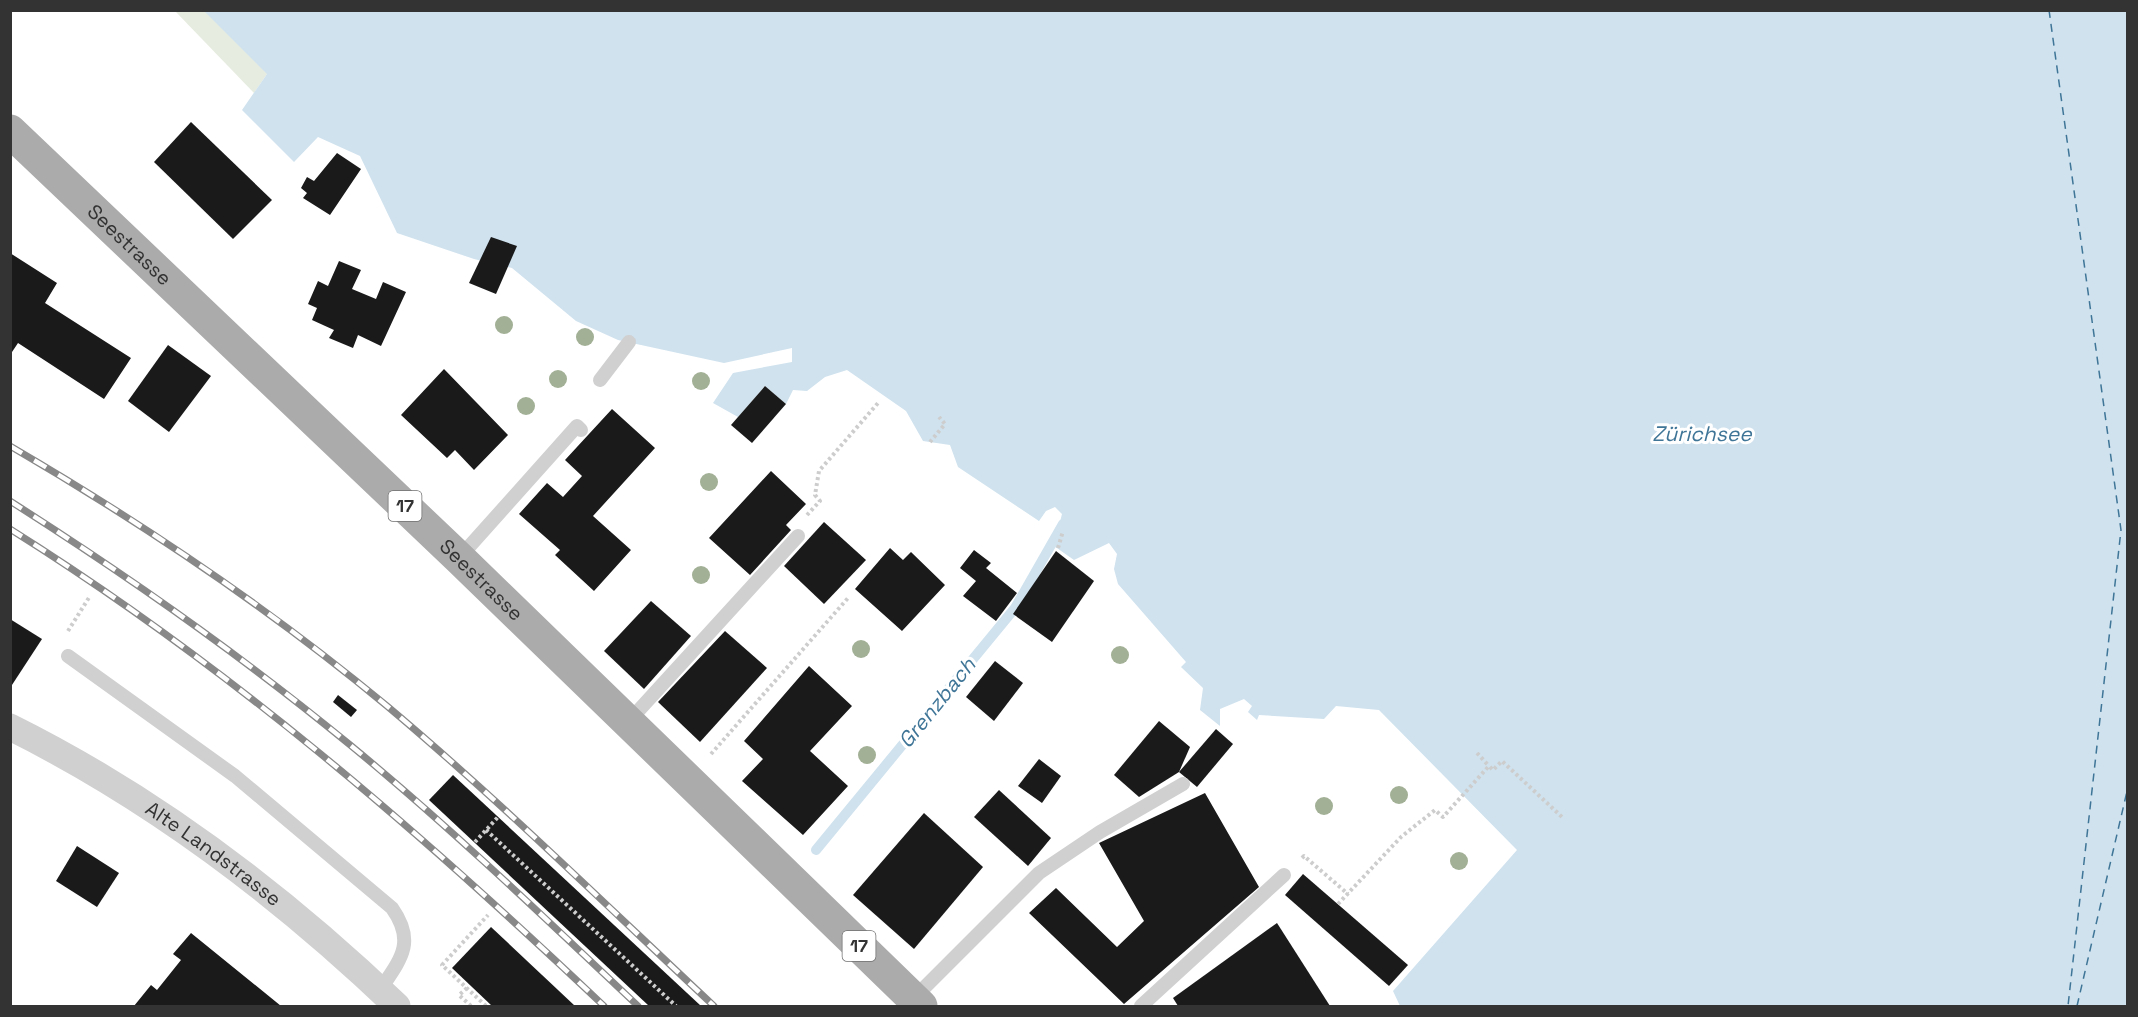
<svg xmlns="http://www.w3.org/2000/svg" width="2138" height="1017" viewBox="0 0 2138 1017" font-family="'Space Grotesk',sans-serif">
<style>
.green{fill:#e6ecdf}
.water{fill:#cfe2ee}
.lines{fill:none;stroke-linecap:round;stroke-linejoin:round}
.stream{stroke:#cfe2ee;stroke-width:10}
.ferry{stroke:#3f7597;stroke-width:1.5;stroke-dasharray:8 6;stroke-linecap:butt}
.building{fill:#1a1a1a}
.path{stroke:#cdcdcd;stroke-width:4;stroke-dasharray:3 3;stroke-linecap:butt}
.service{stroke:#d0d0d0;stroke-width:14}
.minor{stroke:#d0d0d0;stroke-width:27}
.primary{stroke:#ababab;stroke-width:33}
.rail-casing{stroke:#888;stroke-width:7}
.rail{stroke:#fff;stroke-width:4.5;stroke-dasharray:14;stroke-linecap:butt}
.tree{fill:#a2b095}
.labels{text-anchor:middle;stroke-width:6;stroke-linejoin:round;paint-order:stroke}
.shield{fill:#fff;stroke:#707070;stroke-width:1.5}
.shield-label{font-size:18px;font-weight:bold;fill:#333}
.street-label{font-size:20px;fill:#333;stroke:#fff}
.water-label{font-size:21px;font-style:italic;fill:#3f7597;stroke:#fff}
</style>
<rect width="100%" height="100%" fill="#fff"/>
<polygon class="green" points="275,10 267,74 254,93 175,11"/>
<polygon class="water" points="204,11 2127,11 2127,1006 1400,1006 1393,991 1517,850 1379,710 1336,706 1324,719 1259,715 1257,720 1248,712 1252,706 1244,699 1220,709 1220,726 1200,710 1203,688 1181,667 1186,662 1118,584 1114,569 1117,554 1109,543 1074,560 1054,546 1062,514 1055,507 1046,511 1039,521 958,467 950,445 923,441 906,411 847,370 825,377 807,391 793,390 786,404 765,386 738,417 713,403 733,373 792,362 792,348 724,363 618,340 576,321 512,268 474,259 397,233 360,156 318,137 294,162 242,110 267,74"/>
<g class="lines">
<polyline class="stream" points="816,850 1015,608 1063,524"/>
<g class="ferry">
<polyline points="2049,10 2121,530 2068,1006"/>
<polyline points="2077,1006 2128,787"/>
</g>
</g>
<g class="building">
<polygon points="191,122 272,200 233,239 154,162"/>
<polygon points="337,153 361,169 330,215 303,198 307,193 301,188 307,177 314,181"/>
<polygon points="491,237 517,246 496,294 469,283"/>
<polygon points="10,253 57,283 45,303 131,358 104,399 18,343 10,355"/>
<polygon points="339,261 361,270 352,289 376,299 383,282 406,292 381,346 358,335 353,348 329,338 334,330 312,320 317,308 308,304 318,281 328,286"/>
<polygon points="168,345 211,376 169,432 128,401"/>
<polygon points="444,369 508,435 474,470 455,450 447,458 401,415"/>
<polygon points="765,386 786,404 752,443 731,425"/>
<polygon points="612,409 655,448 593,516 631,550 594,591 555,555 560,550 519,514 547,483 563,497 582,476 565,460"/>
<polygon points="771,471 806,504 786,525 791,530 750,575 709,538"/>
<polygon points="824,522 866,560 824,604 784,566"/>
<polygon points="890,548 903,560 911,552 945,585 902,631 855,589"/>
<polygon points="974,550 991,563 986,568 1017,593 996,621 963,596 976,581 960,568"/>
<polygon points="1056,551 1094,581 1052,642 1013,614"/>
<polygon points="651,601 691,636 644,689 604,651"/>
<polygon points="10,619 42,639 10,688"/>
<polygon points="725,631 767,668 700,742 658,702"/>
<polygon points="995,661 1023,683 994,721 966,697"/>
<polygon points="809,666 852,706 810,751 848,786 803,835 742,781 763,759 744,741"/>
<polygon points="338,695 357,710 351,717 333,702"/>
<polygon points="1159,721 1190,747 1179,772 1139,797 1114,775"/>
<polygon points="1216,729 1233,744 1197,787 1179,772"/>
<polygon points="1039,759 1061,776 1042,803 1018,786"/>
<polygon points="453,775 701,1006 649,1006 429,800"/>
<polygon points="999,790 1051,838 1028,866 974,817"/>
<polygon points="1205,793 1259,887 1124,1004 1029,913 1056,888 1117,947 1144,921 1099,843"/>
<polygon points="924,813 983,867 914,949 853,895"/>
<polygon points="77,846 119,873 97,907 56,881"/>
<polygon points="1303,874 1408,965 1389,986 1285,895"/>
<polygon points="1277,923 1330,1006 1178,1006 1173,998"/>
<polygon points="491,927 575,1006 492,1006 452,968"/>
<polygon points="191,933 281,1006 134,1006 151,985 157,990 181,960 173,954"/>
</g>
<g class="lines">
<g class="path">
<polyline points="930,442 945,424 939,417"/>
<polyline points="807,515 820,501 815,495 819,471 878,403"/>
<polyline points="1058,548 1063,531"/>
<polyline points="68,631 90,596"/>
<polyline points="1477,753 1489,766"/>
<polyline points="711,754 848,598"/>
<polyline points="486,830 676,1006"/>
<polyline points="475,842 499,816"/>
<polyline points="1302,858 1304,856 1348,894"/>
<polyline points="1338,904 1401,837 1435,810 1443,817 1489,766 1493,770 1502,761 1562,817"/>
<polyline points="467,988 459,995 471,1006"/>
<polyline points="486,1006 442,965 488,915"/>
</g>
<g class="service">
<polyline points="600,380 629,342"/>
<polyline points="459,558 577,426 581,430"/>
<path d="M68,656l167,120 157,132c24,34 9,51 -12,82"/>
<polyline points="629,721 798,536"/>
<polyline points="913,999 1039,873 1100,832 1183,784"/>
<polyline points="1141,1006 1284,875"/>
</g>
<path class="minor" id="s1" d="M10,727c143,71 273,170 387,279"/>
<path class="primary" id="s2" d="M10,131l449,427 462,448"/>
<defs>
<g id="rail">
<path d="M10,446c132,77 259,162 377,260 113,95 219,199 327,300"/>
<path d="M10,501c118,75 232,155 339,243 101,83 195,173 289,262"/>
<path d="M10,529c220,138 407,300 594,477"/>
</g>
</defs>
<use href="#rail" class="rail-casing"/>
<use href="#rail" class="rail"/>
</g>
<g class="tree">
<circle cx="504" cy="325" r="9"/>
<circle cx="585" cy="337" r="9"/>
<circle cx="558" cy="379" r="9"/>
<circle cx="701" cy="381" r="9"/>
<circle cx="526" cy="406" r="9"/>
<circle cx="709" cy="482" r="9"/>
<circle cx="701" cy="575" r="9"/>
<circle cx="861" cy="649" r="9"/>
<circle cx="1120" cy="655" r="9"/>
<circle cx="867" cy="755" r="9"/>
<circle cx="1399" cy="795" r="9"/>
<circle cx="1324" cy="806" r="9"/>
<circle cx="1459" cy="861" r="9"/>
</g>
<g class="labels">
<g class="shield">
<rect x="388.5" y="491" width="33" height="30" rx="4.5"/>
<rect x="842.5" y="931" width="33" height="30" rx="4.5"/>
</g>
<g class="shield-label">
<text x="405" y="512">17</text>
<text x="859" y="952">17</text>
</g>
<g class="street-label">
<text dy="7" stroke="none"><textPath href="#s2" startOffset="165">Seestrasse</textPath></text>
<text dy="7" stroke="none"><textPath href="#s2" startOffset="651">Seestrasse</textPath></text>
<text dy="7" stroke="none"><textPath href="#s1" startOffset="240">Alte Landstrasse</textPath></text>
</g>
<g class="water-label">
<text x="1702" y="441">Zürichsee</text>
<text transform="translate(937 703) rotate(-51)" y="7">Grenzbach</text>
</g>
</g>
<rect width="2138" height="1017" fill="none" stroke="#333333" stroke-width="24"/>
</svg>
